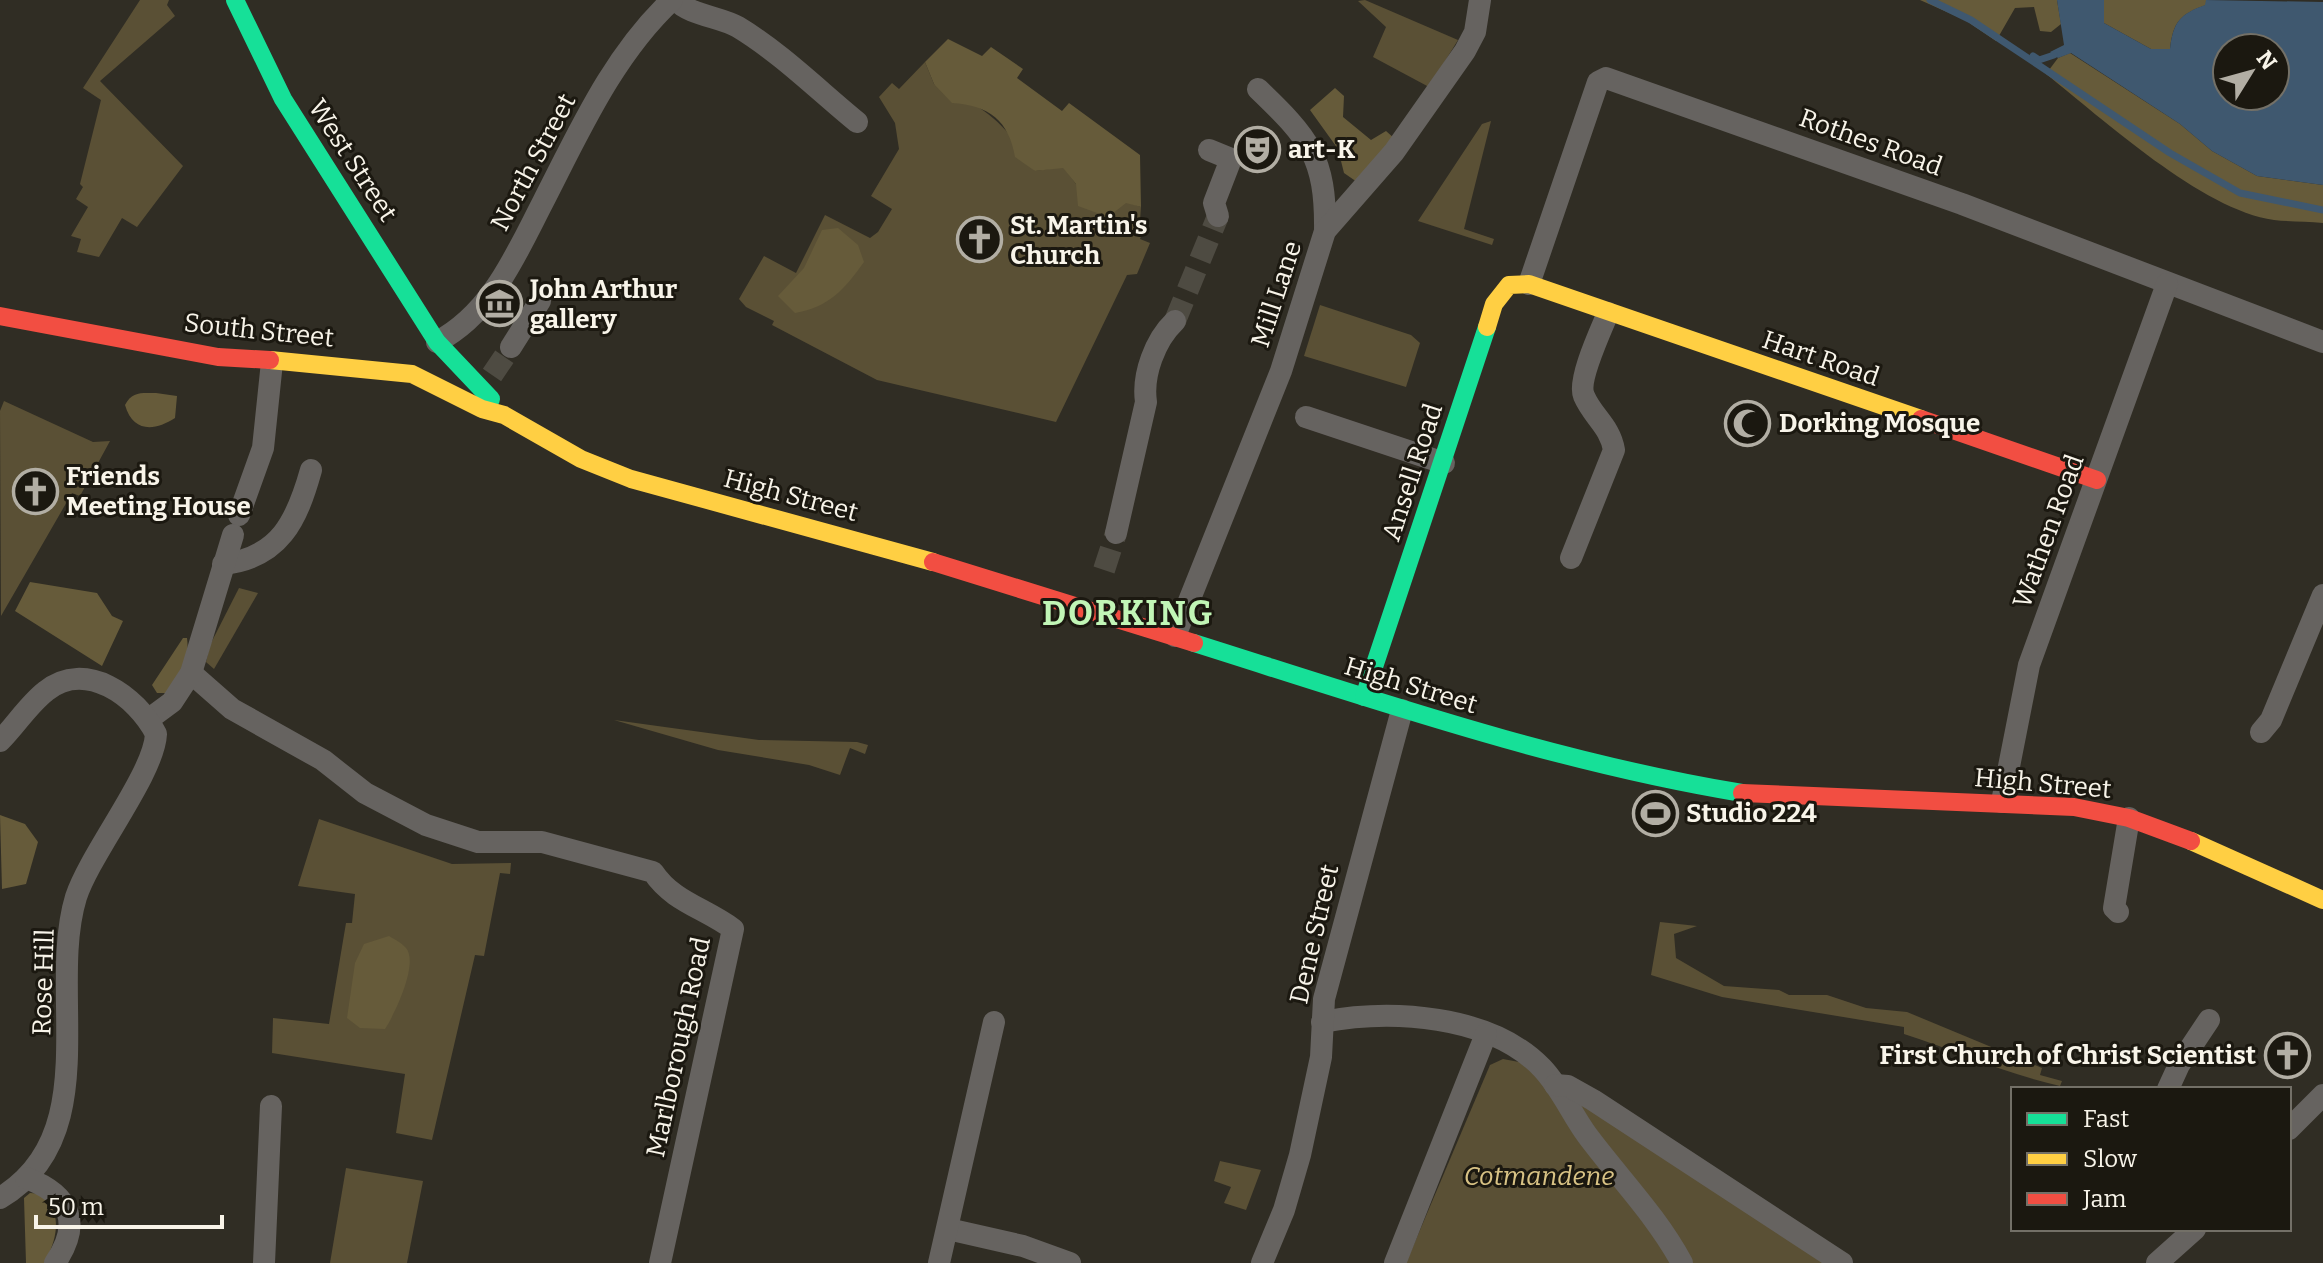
<svg xmlns="http://www.w3.org/2000/svg" width="2323" height="1263" viewBox="0 0 2323 1263" font-family="Bitter,serif">
<style>
.green{fill:#5a5035}
.forest{fill:#665b3a}
.water{fill:#3f586f;fill-rule:evenodd}
.lines{fill:none;stroke-linecap:round;stroke-linejoin:round}
.stream{stroke:#3f586f;stroke-width:7}
.street-tunnel{stroke:#4e4b42;stroke-width:22;stroke-dasharray:22 11;stroke-linecap:butt}
.street{stroke:#666360;stroke-width:22}
.fast{stroke:#16e098;stroke-width:18}
.slow{stroke:#ffcf43;stroke-width:18}
.jam{stroke:#f24e42;stroke-width:18}
.labels{text-anchor:middle;stroke-width:6;stroke-linejoin:round;paint-order:stroke}
.street-label{font-size:26px;fill:#f8f4e9;stroke:#1b1810}
.poi-label{font-size:26px;font-weight:bold;fill:#f8f4e9;stroke:#1b1810;text-anchor:start}
.park-label{font-size:26px;font-style:italic;fill:#d9c385;stroke:#1b1810}
.district-label{font-size:34px;font-weight:bold;letter-spacing:2px;fill:#c1f6b6;stroke:#1b1810}
</style>
<rect width="100%" height="100%" fill="#302d24"/>
<g class="green">
<polygon points="140,0 169,0 167,5 175,16 100,81 183,166 137,227 122,218 99,257 77,252 81,239 71,236 88,207 76,199 83,187 80,184 101,100 83,88"/>
<polygon points="1365,0 1458,40 1429,87 1373,57 1386,27 1358,1"/>
<path d="M925,62l9,22c53,24 70,37 101,87l28,-4 13,17 65,23 -1,14 5,5 -5,13 10,4 -13,31 -10,1 -71,147 -179,-42 -105,-55 2,-4 -28,-14 -7,-8 25,-43 32,17 29,-58 45,23 8,-6 14,-23 -21,-13 28,-47 -4,-26 -16,-26 13,-14 7,6z"/>
<polygon points="1491,121 1464,229 1494,239 1492,245 1418,221 1482,124"/>
<polygon points="1320,305 1411,335 1420,343 1406,387 1304,356"/>
<polygon points="4,401 93,442 110,441 80,496 72,493 1,616 0,411"/>
<polygon points="239,588 258,593 214,669 206,662 210,645"/>
<polygon points="614,720 759,740 857,742 868,745 865,754 850,748 840,775 809,765 718,750"/>
<polygon points="319,819 452,864 511,863 510,874 500,873 484,956 475,955 432,1140 396,1133 405,1074 272,1053 273,1018 329,1024 346,923 352,923 355,894 298,886"/>
<path d="M1660,922l37,4 -23,8 2,24 48,28 55,4 10,5h38l39,13 41,4 135,56 -2,7 22,6 -2,5c-54,-12 -103,-35 -156,-52v-7l-182,-30 -71,-22z"/>
<polygon points="1503,1059 1519,1062 1827,1263 1406,1263 1490,1065"/>
<polygon points="1220,1161 1261,1170 1246,1210 1224,1203 1231,1187 1214,1181"/>
<polygon points="346,1168 423,1181 407,1263 330,1263"/>
</g>
<g class="forest">
<polygon points="1920,0 2057,0 2061,24 2051,32 2040,31 2034,7 2015,8 1996,41 1965,20"/>
<path d="M2104,0h102v5c-26,9 -33,17 -36,44h-19l-47,-26z"/>
<path d="M948,39l34,17 9,-9 32,22 -6,9 45,33 7,-8 71,52 1,52 -15,-4 -18,14 -30,-11 -2,-22 -13,-16 -28,3 -20,-14c-6,-36 -26,-52 -63,-54l-18,-19 -9,-22z"/>
<path d="M2070,53l110,71 32,27 45,25 66,9v38c-16,-2 -33,-1 -49,-3 -72,-10 -171,-101 -228,-146l12,-16z"/>
<polygon points="1335,88 1344,96 1343,117 1371,140 1386,131 1395,139 1357,182 1344,173 1338,149 1310,110"/>
<path d="M838,228l20,17 6,17c-20,28 -35,45 -69,51l-17,-17 26,-28 18,-38z"/>
<path d="M156,393l21,3 -2,22c-20,13 -42,15 -50,-13 7,-14 17,-12 31,-12z"/>
<polygon points="30,582 97,593 112,616 123,621 102,666 15,611"/>
<path d="M183,638h4c3,24 -6,36 -19,55h-11l-5,-8z"/>
<polygon points="0,815 25,824 38,842 26,884 2,889"/>
<path d="M389,936c5,3 13,7 17,12 13,15 -11,66 -21,81l-25,-1 -13,-10 8,-55 9,-19z"/>
<path d="M30,1193l13,1c20,21 14,46 1,69h-18l-2,-65z"/>
</g>
<path class="water" d="M2057,0h47v23l47,26h19c3,-27 10,-35 35,-44l1,-5 117,2v183l-66,-9 -45,-25 -32,-27 -109,-71 -13,5 -8,-6 14,-7zM2227,48h48v48h-48z"/>
<g class="lines">
<g class="stream">
<polyline points="1930,0 1971,20 2170,153 2240,193 2323,210"/>
<polyline points="2033,56 2039,60 2054,55"/>
</g>
<g class="street-tunnel">
<polyline points="1175,321 1218,216"/>
<polyline points="492,375 511,347"/>
<polyline points="1104,570 1116,533"/>
</g>
<g class="street">
<path d="M676,0c13,15 45,17 62,27 43,26 81,64 119,95"/>
<path d="M1258,89c51,49 68,68 67,142"/>
<polyline points="1209,150 1231,159 1214,203 1218,216"/>
<polyline points="1529,284 1598,82 1606,78 1962,204 2323,342"/>
<path d="M437,342c55,-29 79,-88 106,-140 36,-70 70,-147 129,-202"/>
<polyline points="511,347 540,301"/>
<polyline points="1306,417 1444,463"/>
<polyline points="239,515 263,448 272,362"/>
<path d="M1116,533l30,-131c-4,-27 9,-62 29,-81"/>
<path d="M1571,558l43,-108c-4,-24 -21,-33 -30,-54 -7,-15 17,-66 24,-83"/>
<path d="M223,564c57,-6 74,-44 88,-94"/>
<polyline points="1175,636 1281,371 1325,231 1394,152 1465,51 1475,32 1480,0"/>
<path d="M191,673l41,36 91,51 42,33 61,32 52,17h64l111,30c20,30 52,36 80,57l-73,334"/>
<polyline points="149,719 172,702 191,673 233,535"/>
<polyline points="2261,732 2271,720 2323,595"/>
<path d="M0,741c16,-16 28,-36 46,-50 39,-32 91,5 110,43 -2,40 -65,118 -80,163 -29,95 30,238 -76,301"/>
<polyline points="2002,802 2029,665 2167,284"/>
<polyline points="2118,912 2114,908 2129,818"/>
<path d="M1322,1022c68,-13 168,-8 220,46 19,20 29,45 45,67 32,43 69,80 95,128"/>
<polyline points="1555,1085 1568,1086 1593,1100 1842,1263"/>
<polyline points="2168,1089 2179,1065 2209,1020"/>
<polyline points="2289,1129 2323,1095"/>
<path d="M26,1178c43,16 57,44 29,85"/>
<polyline points="948,1229 1023,1246 1070,1263"/>
<polyline points="264,1263 271,1106"/>
<polyline points="939,1263 994,1022"/>
<polyline points="1262,1263 1284,1210 1300,1155 1321,1057 1324,999 1402,710"/>
<polyline points="1395,1263 1486,1034"/>
<polyline points="2157,1263 2195,1229"/>
</g>
<g class="fast">
<polyline points="235,0 283,99 437,342 491,399"/>
<path d="M1194,643c181,57 360,119 548,150"/>
<polyline points="1364,697 1487,327"/>
</g>
<g class="slow">
<polyline points="1487,327 1494,304 1509,285 1529,284 1921,419"/>
<polyline points="270,360 412,374 482,409 504,415 581,459 631,479 933,562"/>
<polyline points="2191,841 2323,900"/>
</g>
<g class="jam">
<polyline points="0,316 218,357 270,360"/>
<polyline points="1921,419 2097,480"/>
<polyline points="933,562 1194,643"/>
<polyline points="1742,793 2074,807 2129,818 2191,841"/>
</g>
</g>
<defs>
<symbol id="theatre-ring" viewBox="-11 -11 22 22"><circle r="9.5" fill="#1b1810" stroke="#b2aea4" stroke-width="1.5"/><path d="M-5-5.5Q0-4 5-5.5V0Q5 5 0 6Q-5 5-5 0ZM-3.3-2.5H-1v1.5H-3.3ZM1-2.5H3.3v1.5H1ZM-2.8 1Q0 5.5 2.8 1Z" fill="#b2aea4"/></symbol>
<symbol id="church-ring" viewBox="-11 -11 22 22"><circle r="9.5" fill="#1b1810" stroke="#b2aea4" stroke-width="1.5"/><path d="M-1.2-6h2.4v3.5h3.3v2.4h-3.3V6h-2.4V-.1h-3.3v-2.4h3.3Z" fill="#b2aea4"/></symbol>
<symbol id="museum-ring" viewBox="-11 -11 22 22"><circle r="9.5" fill="#1b1810" stroke="#b2aea4" stroke-width="1.5"/><path d="M0-6L6-3V-2H-6V-3ZM-5-1h2V3h-2ZM-1-1h2V3h-2ZM3-1h2V3H3ZM-6 4H6V6H-6Z" fill="#b2aea4"/></symbol>
<symbol id="mosque-ring" viewBox="-11 -11 22 22"><circle r="9.5" fill="#1b1810" stroke="#b2aea4" stroke-width="1.5"/><path d="M3.5-4.9A6 6 0 1 0 3.5 4.9A5 5 0 1 1 3.5-4.9Z" fill="#b2aea4"/></symbol>
<symbol id="stadium-ring" viewBox="-11 -11 22 22"><circle r="9.5" fill="#1b1810" stroke="#b2aea4" stroke-width="1.5"/><path d="M0-5a6.5 5 0 1 0 0 10a6.5 5 0 1 0 0-10ZM-3.5-1.8h7v3.6h-7Z" fill="#b2aea4"/></symbol>
</defs>
<g fill-rule="evenodd">
<use href="#theatre-ring" x="1232" y="124" width="51" height="51"/>
<use href="#church-ring" x="954" y="214" width="51" height="51"/>
<use href="#museum-ring" x="474" y="278" width="51" height="51"/>
<use href="#mosque-ring" x="1722" y="398" width="51" height="51"/>
<use href="#church-ring" x="10" y="466" width="51" height="51"/>
<use href="#stadium-ring" x="1630" y="788" width="51" height="51"/>
<use href="#church-ring" x="2262" y="1030" width="51" height="51"/>
</g>
<g class="labels">
<g class="street-label">
<text transform="translate(1871 142) rotate(20)" y="9">Rothes Road</text>
<text transform="translate(353 160) rotate(57)" y="9">West Street</text>
<text transform="translate(533 162) rotate(-62)" y="9">North Street</text>
<text transform="translate(1276 294) rotate(-72)" y="9">Mill Lane</text>
<text transform="translate(259 330) rotate(6)" y="9">South Street</text>
<text transform="translate(1821 358) rotate(19)" y="9">Hart Road</text>
<text transform="translate(1412 472) rotate(-72)" y="9">Ansell Road</text>
<text transform="translate(791 495) rotate(15)" y="9">High Street</text>
<text transform="translate(2048 531) rotate(-70)" y="9">Wathen Road</text>
<text transform="translate(1411 685) rotate(17)" y="9">High Street</text>
<text transform="translate(2043 783) rotate(5)" y="9">High Street</text>
<text transform="translate(1314 934) rotate(-77)" y="9">Dene Street</text>
<text transform="translate(43 982) rotate(-88)" y="9">Rose Hill</text>
<text transform="translate(678 1047) rotate(-78)" y="9">Marlborough Road</text>
</g>
<g class="poi-label">
<text x="1288" y="158">art-K</text>
<text x="1010" y="234">St. Martin's<tspan x="1010" dy="30">Church</tspan></text>
<text x="530" y="298">John Arthur<tspan x="530" dy="30">gallery</tspan></text>
<text x="1779" y="432">Dorking Mosque</text>
<text x="66" y="485">Friends<tspan x="66" dy="30">Meeting House</tspan></text>
<text x="1686" y="822">Studio 224</text>
<text x="2256" y="1064" text-anchor="end">First Church of Christ Scientist</text>
</g>
<g class="park-label">
<text x="1539" y="1185">Cotmandene</text>
</g>
<g class="district-label">
<text x="1128" y="625">DORKING</text>
</g>
</g>
<rect x="2011" y="1087" width="280" height="144" fill="#1b1810" stroke="#737067" stroke-width="2"/>
<rect x="2027" y="1113" width="40" height="12" fill="#16e098" stroke="#737067" stroke-width="2"/>
<text x="2083" y="1127" font-size="24" fill="#f8f4e9">Fast</text>
<rect x="2027" y="1153" width="40" height="12" fill="#ffcf43" stroke="#737067" stroke-width="2"/>
<text x="2083" y="1167" font-size="24" fill="#f8f4e9">Slow</text>
<rect x="2027" y="1193" width="40" height="12" fill="#f24e42" stroke="#737067" stroke-width="2"/>
<text x="2083" y="1207" font-size="24" fill="#f8f4e9">Jam</text>
<g transform="translate(2251 72) rotate(53)"><circle r="38" fill="#1b1810" stroke="#737067" stroke-width="2"/>
<path d="M0-6L14 30L0 20L-14 30Z" fill="#b2aea4"/>
<text y="-12" font-size="22" font-weight="bold" text-anchor="middle" fill="#f8f4e9">N</text>
</g>
<path d="M36 1215v12h186v-12" fill="none" stroke="#f8f4e9" stroke-width="4"/>
<text x="48" y="1215" font-size="24" fill="#f8f4e9" stroke="#1b1810" stroke-width="6" paint-order="stroke">50 m</text>
</svg>
